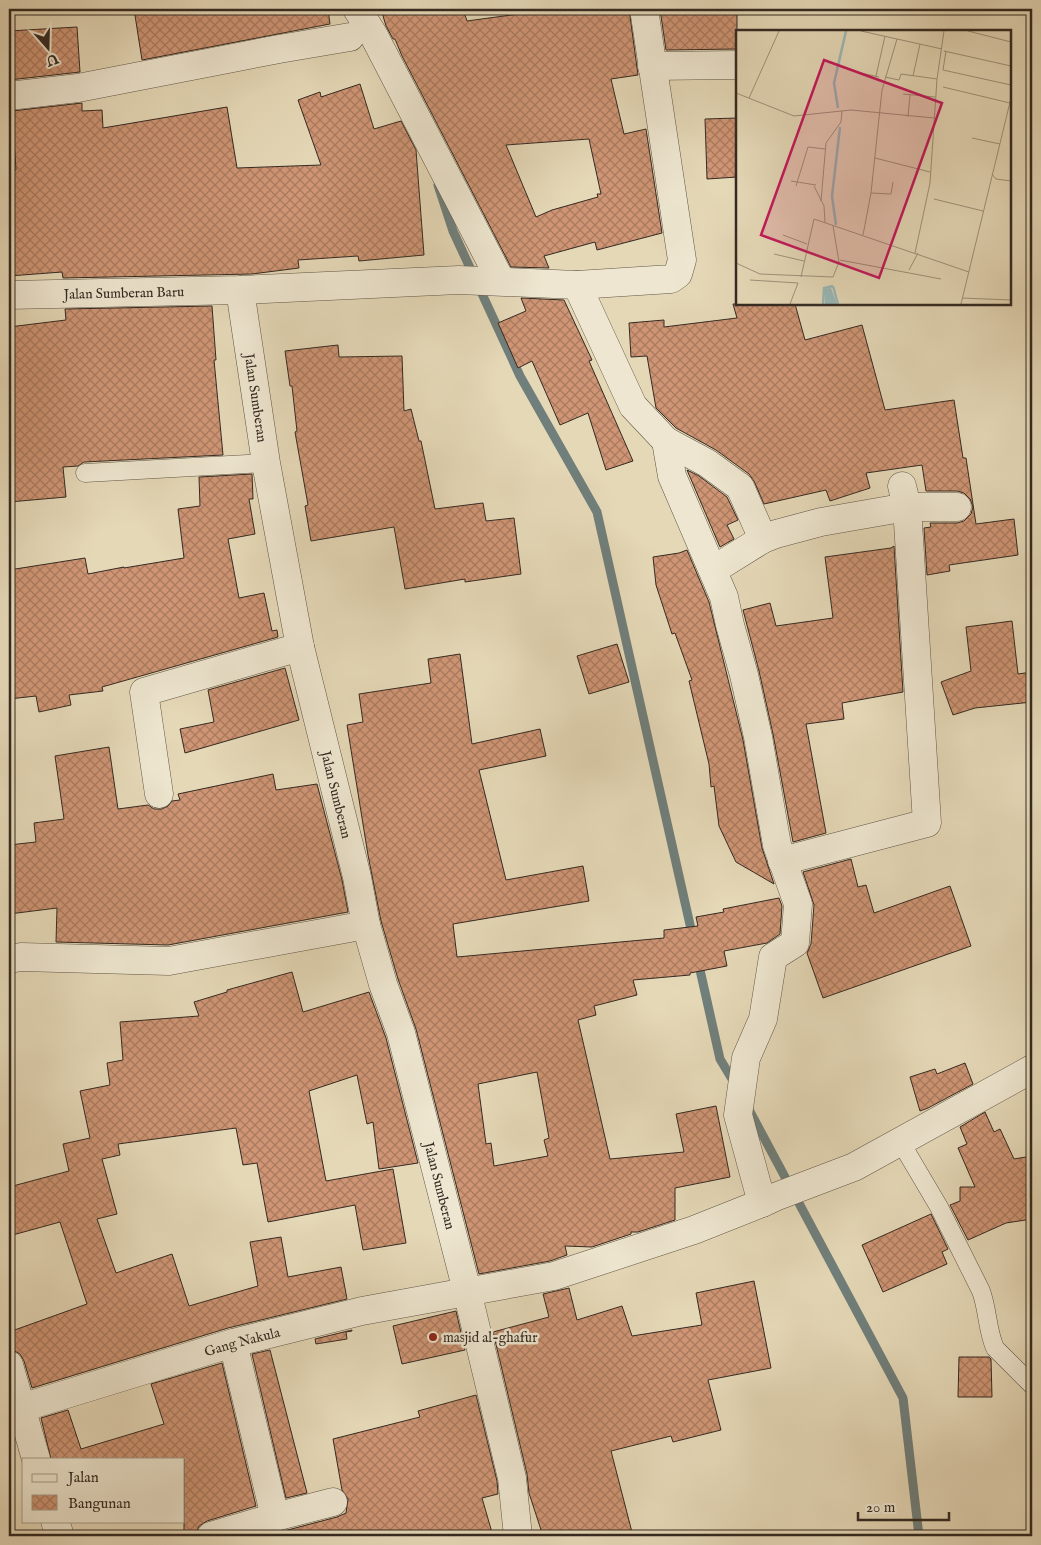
<svg xmlns="http://www.w3.org/2000/svg" width="1041" height="1545" viewBox="0 0 1041 1545" font-family="'IM FELL English',serif">
<style>
.lines{fill:none;stroke-linecap:round;stroke-linejoin:round}
.stream{stroke:#707f7b;stroke-width:9}
.building{fill:url(#building-cross-hatch);stroke:#342a22;fill-rule:evenodd}
.lane-casing{stroke:#605647;stroke-width:19}
.street-casing{stroke:#605647;stroke-width:29}
.lane{stroke:#eee6d0;stroke-width:18}
.street{stroke:#eee6d0;stroke-width:28}
.poi-dot{fill:#8f2418;stroke:#eee6d0;stroke-width:2}
.labels{text-anchor:middle;stroke-width:5;stroke-linejoin:round;paint-order:stroke}
.street-label{font-size:14px;fill:#342a22;stroke:#eee6d0}
.poi-label{font-size:14px;fill:#342a22;stroke:#eee6d0;text-anchor:start}
.inset-river{fill:none;stroke:#98b8b7;stroke-width:2.5}
.inset-road{fill:none;stroke:#9e927b;stroke-width:1}
.view{fill:#c2185b;fill-opacity:0.15;stroke:#c2185b;stroke-width:2.5}
.inset-edge{fill:none;stroke:#342a22;stroke-width:2.5}
</style>
<defs>
<pattern id="building-cross-hatch" width="8" height="8" patternUnits="userSpaceOnUse" patternTransform="scale(1.25)"><rect width="8" height="8" fill="#cf9574"/><path d="M0 0l8 8M0 8l8-8" fill="none" stroke="#a97a5f"/></pattern>
</defs>
<rect width="100%" height="100%" fill="#e5d8b7"/>
<filter id="stains"><feTurbulence type="fractalNoise" baseFrequency=".004" numOctaves="4"/><feColorMatrix values="0 0 0 0 .2 0 0 0 0 .09 0 0 0 0 .02 0 0 0 .5 -.17"/></filter>
<radialGradient id="worn" r=".72"><stop offset=".6" stop-color="#630" stop-opacity="0"/><stop offset="1" stop-color="#630" stop-opacity=".3"/></radialGradient>
<g class="lines">
<g class="stream">
<polyline points="438,185 453,231 520,376 597,512 693,938"/>
<polyline points="698,961 720,1059 735,1084"/>
<polyline points="746,1104 903,1398 919,1536"/>
</g>
</g>
<g class="building">
<polygon points="134,9 328,9 330,24 142,60"/>
<path d="M381,9h82l4,12 88,-12h74l9,66 -27,4 13,55 22,-5 16,104 -65,17 -2,-8 -51,14 5,12 -38,-1 -109,-211 -7,-17h-2l-7,-13zM589,139l12,55h-4l1,3 -46,13 -16,7 -30,-72z"/>
<polygon points="660,9 737,9 737,49 666,50"/>
<polygon points="77,27 80,72 9,80 9,31"/>
<polygon points="360,84 374,129 401,121 416,150 424,255 359,261 358,256 298,260 299,268 252,274 63,278 62,272 9,276 9,170 16,170 12,111 82,103 82,111 102,110 103,128 227,107 237,168 321,165 298,100 320,92 321,97"/>
<polygon points="737,118 737,177 707,179 705,119"/>
<polygon points="521,298 564,300 592,360 589,361 633,461 606,470 588,413 560,425 532,361 518,368 498,323 526,311"/>
<polygon points="733,304 795,304 805,340 862,325 885,410 954,400 963,458 966,458 976,524 1014,519 1018,555 949,565 950,571 927,575 924,528 931,527 930,523 957,523 964,521 971,514 973,507 970,499 964,493 957,491 926,491 922,465 866,473 870,488 830,501 826,490 764,504 754,481 749,474 716,450 676,428 656,408 647,356 631,357 629,323 664,320 664,327 737,318"/>
<polygon points="212,306 216,360 214,360 223,455 84,462 78,466 63,467 66,497 9,502 9,327 66,320 65,309"/>
<polygon points="338,345 339,357 402,356 404,411 411,409 419,441 421,441 435,509 483,503 486,521 514,518 521,574 465,582 465,579 405,589 394,527 311,541 305,506 308,505 295,432 297,431 292,386 290,386 285,351"/>
<polygon points="687,470 699,476 727,497 738,520 727,525 734,539 720,547"/>
<polygon points="252,474 253,499 249,499 255,534 228,539 239,598 264,593 272,631 277,630 278,637 102,687 103,691 69,695 71,705 39,712 36,696 9,699 9,570 85,558 88,574 124,567 124,568 184,558 178,509 200,506 199,477"/>
<polygon points="894,546 903,692 842,703 844,719 806,724 826,833 793,842 773,734 759,671 743,610 770,603 776,626 833,618 825,557 891,548"/>
<polygon points="687,550 709,602 743,740 762,848 774,884 736,862 719,826 714,786 711,787 709,764 689,681 692,680 675,633 672,634 656,585 653,557 679,553"/>
<polygon points="1012,621 1018,674 1032,672 1032,702 975,708 953,715 941,682 971,671 966,627"/>
<polygon points="617,644 629,682 589,694 577,656"/>
<path d="M460,654l12,90 68,-15 6,27 -67,14 27,110 77,-14 6,35 -136,23 4,33 207,-19v-8l34,-4 -2,-9 28,-5 -1,-3 56,-11 3,8 -2,28 -13,9 -43,8 3,15 -37,7v2l-57,5 4,15 -43,11 2,9 -18,5 32,139 74,-7 -8,-38 40,-8 14,71 -55,11v32l-37,12h-7v2l-39,13 -27,-1 2,9 -17,6 -71,13 -63,-245 -18,-50 -17,-58 -13,-66 -21,-130 16,-3 -4,-28 72,-11 -3,-24zM537,1072l12,66 -5,2 4,16 -54,10 -3,-23 -5,1 -8,-60z"/>
<polygon points="285,668 299,720 185,753 180,729 214,722 208,690"/>
<polygon points="109,747 118,809 148,805 154,809 162,809 168,806 172,801 180,800 178,794 273,774 276,790 317,784 342,880 348,912 168,945 56,942 57,908 9,914 9,845 36,842 34,823 64,819 55,756"/>
<polygon points="851,859 858,887 866,885 874,913 950,886 971,946 823,998 807,953 811,944 814,905 803,872"/>
<polygon points="292,972 303,1012 369,992 386,1038 418,1163 379,1169 373,1122 367,1124 357,1075 309,1091 326,1181 393,1169 406,1243 363,1250 355,1205 268,1222 257,1163 243,1165 236,1128 118,1144 120,1155 102,1159 117,1214 97,1219 116,1273 172,1254 189,1306 258,1286 250,1242 281,1237 288,1277 341,1267 347,1299 228,1328 32,1388 24,1361 20,1354 13,1350 9,1350 9,1332 87,1304 60,1222 9,1236 9,1187 69,1171 63,1144 90,1138 80,1091 110,1085 107,1063 123,1060 120,1022 199,1016 194,1002 227,992 227,990"/>
<polygon points="965,1063 973,1084 928,1108 920,1111 910,1077 935,1069 937,1074"/>
<polygon points="985,1112 994,1132 1000,1129 1014,1159 1032,1156 1032,1219 1006,1223 968,1240 950,1205 960,1201 960,1187 975,1187 958,1148 967,1144 960,1127"/>
<polygon points="931,1214 948,1249 942,1252 947,1264 883,1292 862,1245"/>
<polygon points="754,1281 771,1368 708,1380 721,1430 673,1442 671,1436 611,1451 633,1536 543,1536 529,1493 527,1474 493,1332 549,1317 543,1294 569,1288 577,1320 622,1306 632,1336 702,1325 696,1293"/>
<polygon points="456,1311 465,1350 402,1364 393,1326"/>
<polygon points="352,1330 352,1331 346,1332 347,1339 316,1344 315,1339"/>
<polygon points="270,1350 307,1493 286,1498 252,1354"/>
<polygon points="959,1357 989,1357 991,1359 992,1397 958,1397"/>
<polygon points="222,1363 256,1506 207,1521 199,1526 196,1533 184,1536 184,1459 51,1459 41,1418 68,1410 81,1449 164,1424 151,1384"/>
<polygon points="476,1395 497,1481 498,1494 482,1498 493,1536 265,1536 337,1517 346,1513 348,1499 342,1490 333,1439 420,1417 418,1411"/>
</g>
<g class="lines">
<defs>
<g id="lane">
<polyline points="85,473 266,463"/>
<path d="M900,1141l39,66 42,84c7,19 6,39 14,57l37,37"/>
</g>
<g id="street">
<polyline points="357,9 373,34 501,281"/>
<polyline points="652,66 737,65"/>
<polyline points="9,96 78,88 279,49 350,37"/>
<polyline points="577,285 633,406 666,441 707,463 740,487 763,539"/>
<path id="s1" d="M240,290l26,173 34,184 57,230 9,48 17,59 18,49 66,258 45,187 6,58"/>
<path id="s2" d="M9,295l231,-5 219,-10 118,5 94,-6 7,-5 4,-14 -38,-251"/>
<polyline points="666,441 672,476 724,597 730,625 744,675 758,737 777,845 798,904 795,943 773,957 763,1019 746,1058 738,1115 762,1203"/>
<polyline points="713,570 763,539 776,534 821,522 907,507 957,507"/>
<polyline points="159,794 144,692 300,647"/>
<polyline points="782,861 927,823 907,507 902,486"/>
<polyline points="9,959 21,957 169,961 366,925"/>
<polyline points="233,1343 275,1517"/>
<polyline points="9,1365 36,1459"/>
<path id="s3" d="M21,1408l212,-65 129,-32 192,-35 140,-46 68,-27 13,-6 79,-30 178,-98"/>
<polyline points="55,1521 60,1536"/>
<polyline points="211,1536 275,1517 333,1502"/>
</g>
</defs>
<use href="#lane" class="lane-casing"/>
<use href="#street" class="street-casing"/>
<use href="#lane" class="lane"/>
<use href="#street" class="street"/>
</g>
<circle class="poi-dot" cx="433" cy="1337" r="5"/>
<g class="labels">
<g class="street-label">
<text dy="5" stroke="none"><textPath href="#s2" startOffset="115">Jalan Sumberan Baru</textPath></text>
<text dy="5" stroke="none"><textPath href="#s1" startOffset="109">Jalan Sumberan</textPath></text>
<text dy="5" stroke="none"><textPath href="#s1" startOffset="514">Jalan Sumberan</textPath></text>
<text dy="5" stroke="none"><textPath href="#s1" startOffset="919">Jalan Sumberan</textPath></text>
<text dy="5" stroke="none"><textPath href="#s3" startOffset="231">Gang Nakula</textPath></text>
</g>
<g class="poi-label">
<text x="443" y="1342">masjid al-ghafur</text>
</g>
</g>
<g transform="translate(736 30)">
<rect width="275" height="275" fill="#e5d8b7"/>
<path d="M95,258l6,16h-12l-1,-15z" fill="#98b8b7"/>
<path class="inset-river" d="M102,78l-4,-25 12,-52M100,195l-4,-29 8,-69M97,256l5,18M87,274l1,-16 9,-2"/>
<path class="inset-road" d="M125,1l36,8M232,1l43,11M208,21l67,15M210,21l-3,19 68,15M120,42l23,5M140,46l9,-40M177,46l7,-32M149,47l14,3 2,-6 36,5M207,57l67,16M0,63l58,23 57,-6 83,8M167,64l32,3M13,68l30,-67M172,87l2,-22M236,108l28,6M139,128l55,14M256,144l4,5 15,2M55,151l25,4M60,156l12,-39 17,2M78,156l10,20 1,16M135,163l20,1 2,-12M198,169l49,12M85,171l5,-58 15,-21 1,-11M47,205l24,9M127,205l8,-42 11,-103 15,-51 45,10M179,223l15,-70 7,-104 7,-48M38,224l30,7M104,230l101,19M0,233l24,11 73,3 6,-15 -6,-36M173,240l9,-17M65,247l13,-58 155,53M14,250l48,3 -8,21M226,268l49,2M225,274l50,-206"/>
<path class="view" d="M88,30l118,43 -63,175 -118,-43z"/>
<rect width="275" height="275" class="inset-edge"/>
</g>
<rect width="1041" height="1545" fill="none" stroke="#e5d8b7" stroke-width="30"/>
<rect x="10" y="10" width="1021" height="1525" fill="none" stroke="#342a22" stroke-width="2.5"/>
<rect x="15" y="15" width="1011" height="1515" fill="none" stroke="#342a22"/>
<rect x="22" y="1458" width="162" height="65" fill="#eee6d0" stroke="#a49b8a"/>
<rect x="32" y="1474" width="25" height="8" fill="#eee6d0" stroke="#a49b8a"/>
<text x="68" y="1482" font-size="15" fill="#342a22">Jalan</text>
<rect x="32" y="1495" width="25" height="15" fill="url(#building-cross-hatch)" stroke="#a49b8a"/>
<text x="68" y="1508" font-size="15" fill="#342a22">Bangunan</text>
<g transform="translate(48 48) rotate(160)" stroke="#eee6d0" stroke-width="4" paint-order="stroke">
<path d="M0-4L9 19L0 12L-9 19Z" fill="#342a22"/>
<text y="-8" font-size="14" font-weight="bold" text-anchor="middle" fill="#342a22">U</text>
</g>
<path d="M858 1512v8h91v-8" fill="none" stroke="#342a22" stroke-width="2.5"/>
<text x="866" y="1512" font-size="15" fill="#342a22" stroke="#eee6d0" stroke-width="4" paint-order="stroke">20 m</text>
<rect width="100%" height="100%" filter="url(#stains)"/>
<rect width="100%" height="100%" fill="url(#worn)"/>
</svg>
